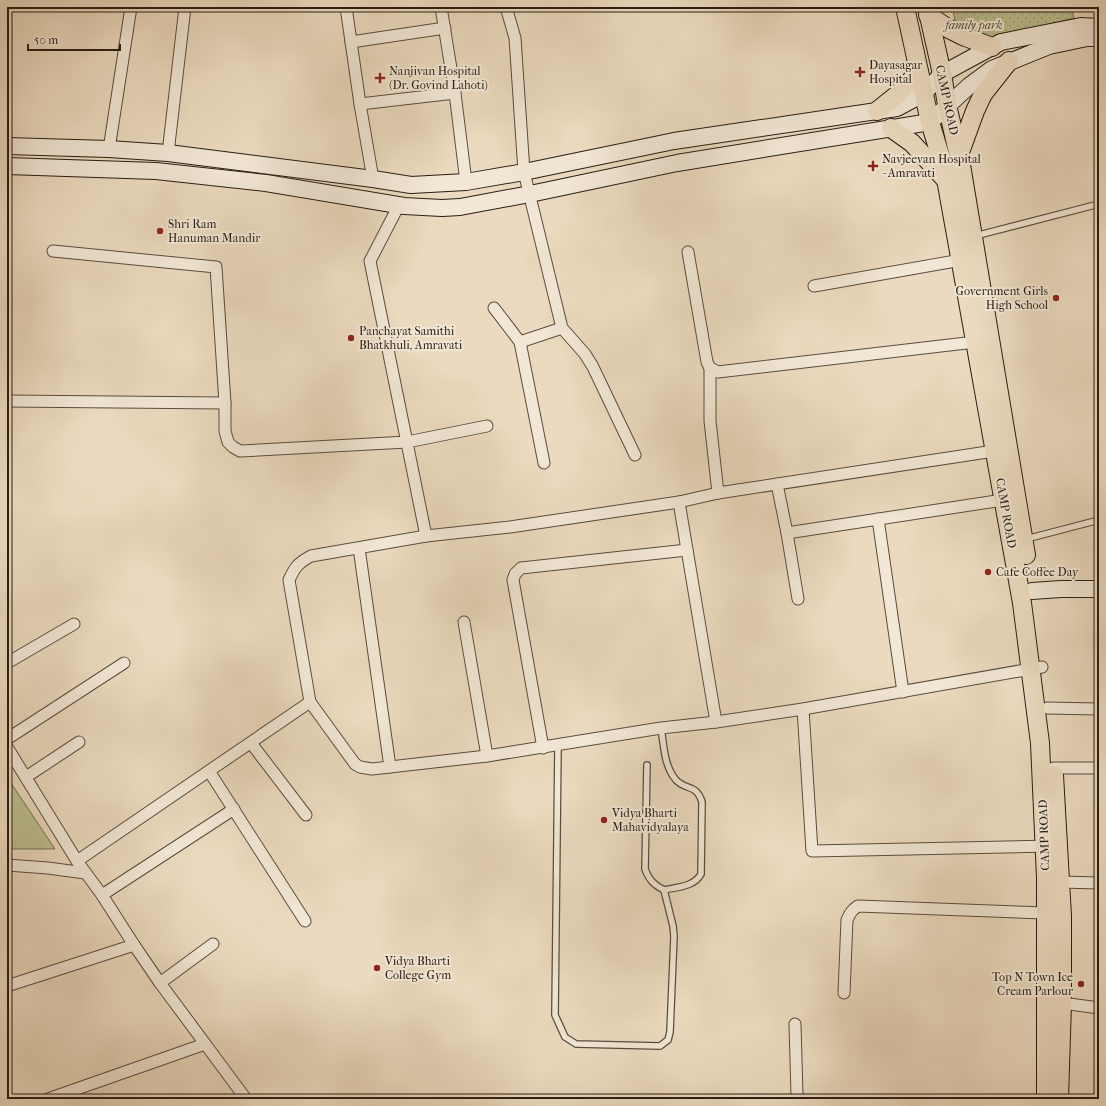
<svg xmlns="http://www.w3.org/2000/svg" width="1106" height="1106" viewBox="0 0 1106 1106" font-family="'IM FELL French Canon',serif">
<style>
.grass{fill:url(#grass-dots);stroke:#726e52}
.pitch{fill:#bbbe8f;stroke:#726e52}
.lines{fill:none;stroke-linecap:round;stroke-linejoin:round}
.lane-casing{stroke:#5a4c3f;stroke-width:8}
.street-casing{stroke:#5a4c3f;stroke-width:13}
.secondary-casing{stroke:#291d14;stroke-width:18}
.primary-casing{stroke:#291d14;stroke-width:20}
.lane{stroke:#f2e7d5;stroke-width:5.5}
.street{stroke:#f2e7d5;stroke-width:11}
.secondary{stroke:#f2e7d5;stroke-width:16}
.primary{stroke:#ebdabf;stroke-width:18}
.poi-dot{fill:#8f2418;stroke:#f2e7d5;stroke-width:1.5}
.labels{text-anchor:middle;stroke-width:4;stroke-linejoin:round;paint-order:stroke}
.park-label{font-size:12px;font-style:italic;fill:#554d39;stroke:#f2e7d5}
.poi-label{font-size:12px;fill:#291d14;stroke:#f2e7d5;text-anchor:start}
.street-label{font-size:12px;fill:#291d14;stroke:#f2e7d5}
</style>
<defs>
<pattern id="grass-dots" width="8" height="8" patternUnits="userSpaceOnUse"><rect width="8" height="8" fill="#bbbe8f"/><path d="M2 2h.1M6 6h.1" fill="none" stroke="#a1a37a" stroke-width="1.8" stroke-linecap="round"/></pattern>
</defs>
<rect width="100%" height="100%" fill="#ebdabf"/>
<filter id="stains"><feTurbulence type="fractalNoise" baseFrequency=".005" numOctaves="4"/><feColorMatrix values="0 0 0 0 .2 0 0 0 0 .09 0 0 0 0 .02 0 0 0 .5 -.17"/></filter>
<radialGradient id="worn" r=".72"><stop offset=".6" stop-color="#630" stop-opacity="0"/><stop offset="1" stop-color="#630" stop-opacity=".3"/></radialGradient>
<polygon class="grass" points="952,7 1071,7 1074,18 961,46"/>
<polygon class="pitch" points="7,777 55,849 7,849"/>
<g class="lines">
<defs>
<g id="lane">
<polyline points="975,236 1099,204"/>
<polyline points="1026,539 1099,520"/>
<polyline points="558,746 555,1015 565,1037 576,1044 660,1046 668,1040 670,1032 674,936 673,926 664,890"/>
<path d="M647,765l-2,104c4,11 9,16 19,21 13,-3 30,-3 37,-16l1,-72c-6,-19 -16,-11 -26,-22 -12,-14 -12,-34 -15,-52"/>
</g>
<g id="street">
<polyline points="346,7 360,104 373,179"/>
<polyline points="441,7 455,93 466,182"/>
<polyline points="506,7 515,38 524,172 562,328 585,354 593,367 635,455"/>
<polyline points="351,42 445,28"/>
<polyline points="360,104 455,93"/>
<polyline points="109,149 131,7"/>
<polyline points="168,153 185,7"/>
<polyline points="399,205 370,261 426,536"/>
<polyline points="53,251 216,267 225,403 225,431 228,442 233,447 240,451 407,442 487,426"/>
<polyline points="688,252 707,362 710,368 718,372 975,342"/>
<polyline points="814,286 961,260"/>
<polyline points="494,308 520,342 544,463"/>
<polyline points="520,342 562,328"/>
<polyline points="710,368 710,421 718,493"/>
<polyline points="7,401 225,403"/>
<path d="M994,451l-276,42 -39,9 -169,25 -84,9 -115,20c-13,7 -16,11 -22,24l21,122 45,62 5,3 12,2 115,-13 174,-28 55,-6 87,-13 239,-42"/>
<polyline points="777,484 787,533 798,599"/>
<polyline points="679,502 716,722"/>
<polyline points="878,519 903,692"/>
<polyline points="787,533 1003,500"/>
<polyline points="359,548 390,767"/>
<polyline points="464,622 487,756"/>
<polyline points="7,663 74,624"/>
<polyline points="1047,708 1099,709"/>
<polyline points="803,709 812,851 1050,846"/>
<polyline points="7,739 124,663"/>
<polyline points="251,743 306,815"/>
<polyline points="7,747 77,861 102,895 134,945 160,983 246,1099"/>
<polyline points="543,748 513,580 515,574 521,568 687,550"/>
<polyline points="1053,768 1099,768"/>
<polyline points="209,771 305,921"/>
<polyline points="26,777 79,742"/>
<polyline points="77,861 310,702"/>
<polyline points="7,865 48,868 85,873"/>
<polyline points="1061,882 1099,883"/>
<polyline points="102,895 234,809"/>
<polyline points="160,983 213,944"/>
<polyline points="7,986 134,945"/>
<path d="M844,993l3,-73c3,-7 5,-10 11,-14l187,7"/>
<polyline points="1062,1003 1099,1008"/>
<polyline points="795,1024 797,1095 800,1099"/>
<polyline points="48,1099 205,1044"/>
</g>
<g id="secondary">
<polyline points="7,146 109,149 168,153 373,179 411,185 466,182 524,172 674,141 897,108 923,94 942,74 1001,42 1081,26 1099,27"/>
<polyline points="7,166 156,171 266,183 404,206 442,208 460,207 530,194 677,163 930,122 969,86 992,69 1049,46 1087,38 1099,38"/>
<polyline points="1032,591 1061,589 1099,589"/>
</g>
<g id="primary">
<polyline points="905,7 930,122 944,168 1022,603 1040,743 1046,878 1046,1099"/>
<polyline points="927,7 942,74 947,105 961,165 1026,555"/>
<polyline points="928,15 949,29 963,36 992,47"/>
<polyline points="877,111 897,95 919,72"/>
<polyline points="891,128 912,143 945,179"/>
<polyline points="959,155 975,111 983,94 1009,61"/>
<polyline points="1054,775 1062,916 1062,1003 1059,1099"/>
</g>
</defs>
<use href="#lane" class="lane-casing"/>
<use href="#street" class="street-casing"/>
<use href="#secondary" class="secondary-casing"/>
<use href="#primary" class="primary-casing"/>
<use href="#lane" class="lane"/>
<use href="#street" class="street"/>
<use href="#secondary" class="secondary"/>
<use href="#primary" class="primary"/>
</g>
<g class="poi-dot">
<path d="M858 66h4v4h4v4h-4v4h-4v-4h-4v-4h4z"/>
<path d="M378 72h4v4h4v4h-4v4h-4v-4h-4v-4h4z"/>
<path d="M871 160h4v4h4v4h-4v4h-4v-4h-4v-4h4z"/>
<circle cx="160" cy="231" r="4"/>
<circle cx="1056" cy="298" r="4"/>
<circle cx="351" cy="338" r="4"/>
<circle cx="988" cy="572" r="4"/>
<circle cx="604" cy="820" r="4"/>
<circle cx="377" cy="968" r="4"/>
<circle cx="1081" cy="984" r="4"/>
</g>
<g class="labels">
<g class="park-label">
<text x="974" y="29">family park</text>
</g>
<g class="poi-label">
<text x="869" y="69">Dayasagar<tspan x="869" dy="14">Hospital</tspan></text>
<text x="389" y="75">Nanjivan Hospital<tspan x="389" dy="14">(Dr. Govind Lahoti)</tspan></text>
<text x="882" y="163">Navjeevan Hospital<tspan x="882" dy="14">- Amravati</tspan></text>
<text x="168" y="228">Shri Ram<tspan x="168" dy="14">Hanuman Mandir</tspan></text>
<text x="1048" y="295" text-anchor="end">Government Girls<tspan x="1048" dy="14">High School</tspan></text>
<text x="359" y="335">Panchayat Samithi<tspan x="359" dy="14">Bhatkhuli, Amravati</tspan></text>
<text x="996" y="576">Cafe Coffee Day</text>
<text x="612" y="817">Vidya Bharti<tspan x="612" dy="14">Mahavidyalaya</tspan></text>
<text x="385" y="965">Vidya Bharti<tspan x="385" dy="14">College Gym</tspan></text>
<text x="1073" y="981" text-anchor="end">Top N Town Ice<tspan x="1073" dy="14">Cream Parlour</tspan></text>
</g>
<g class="street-label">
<text transform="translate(947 100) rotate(78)" y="4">CAMP ROAD</text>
<text transform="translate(1006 513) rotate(80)" y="4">CAMP ROAD</text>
<text transform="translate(1044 835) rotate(-92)" y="4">CAMP ROAD</text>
</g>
</g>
<rect width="1106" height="1106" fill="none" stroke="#ebdabf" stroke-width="24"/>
<rect x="8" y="8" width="1090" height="1090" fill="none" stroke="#291d14" stroke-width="2"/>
<rect x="12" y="12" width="1082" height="1082" fill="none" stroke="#291d14"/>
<path d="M28 44v6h92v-6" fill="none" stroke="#291d14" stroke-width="2"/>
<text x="34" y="44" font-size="12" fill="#291d14" stroke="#f2e7d5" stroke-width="3" paint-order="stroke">50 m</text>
<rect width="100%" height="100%" filter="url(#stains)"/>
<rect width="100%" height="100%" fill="url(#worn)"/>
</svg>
